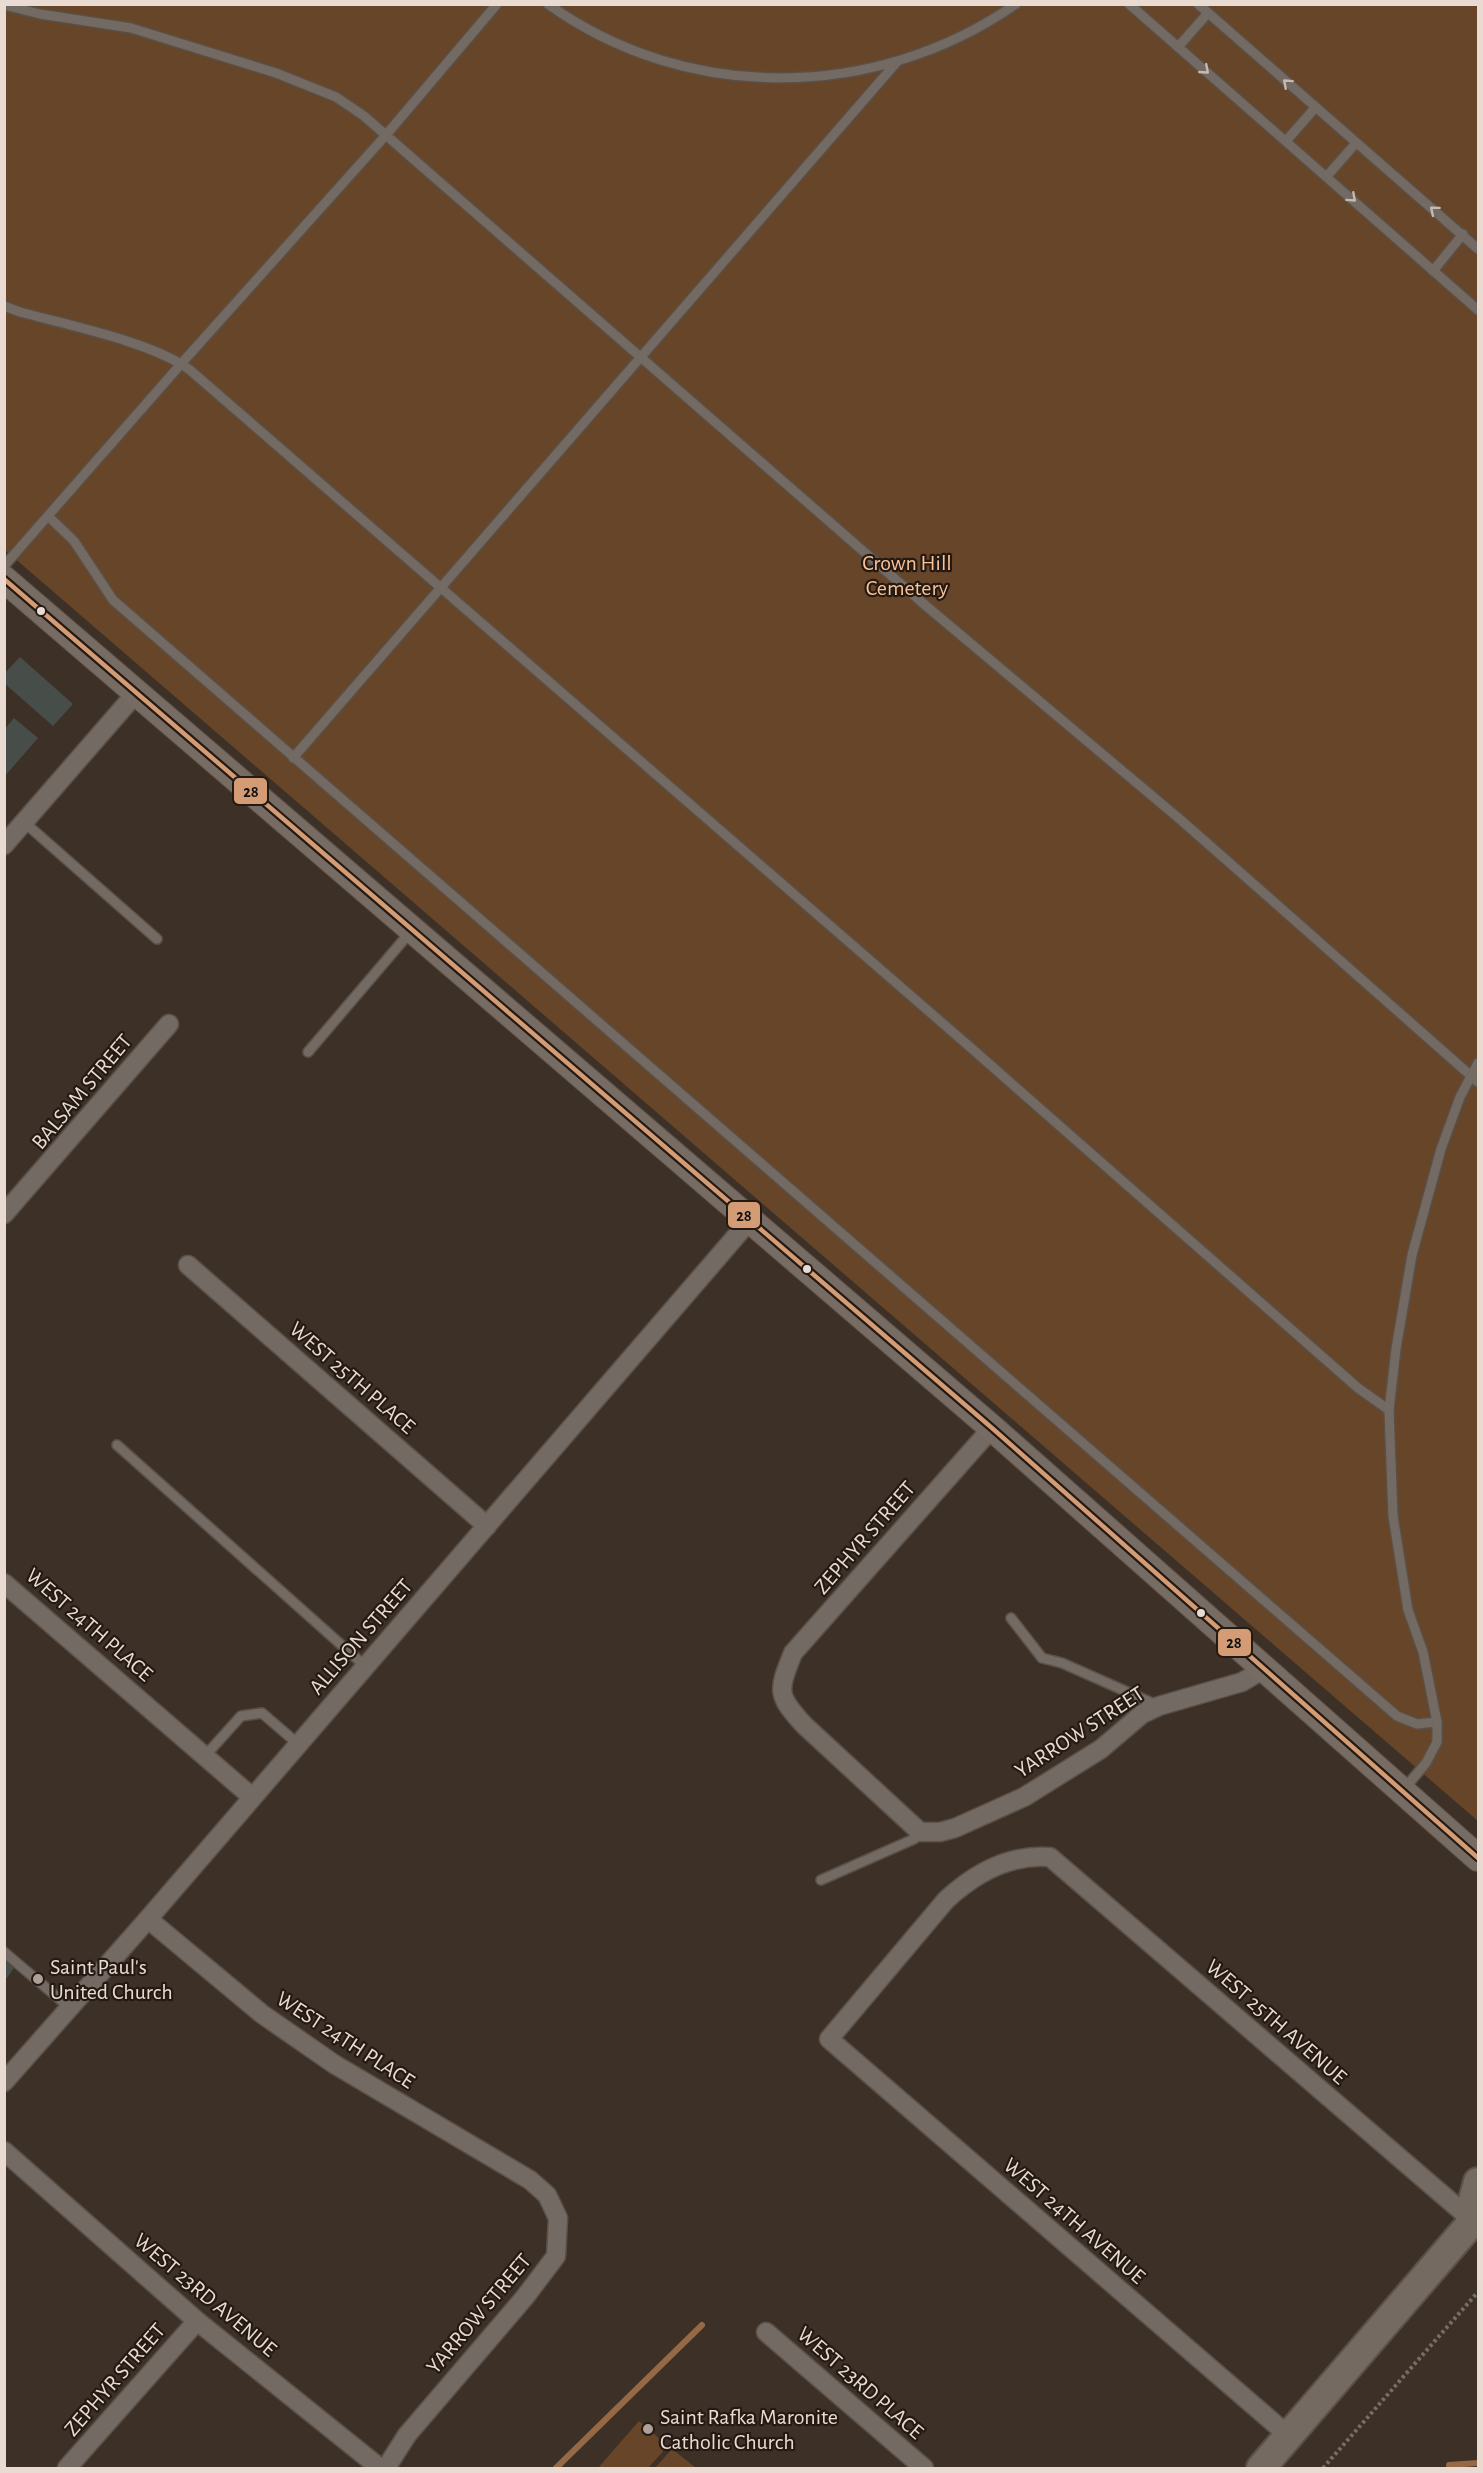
<svg xmlns="http://www.w3.org/2000/svg" width="1483" height="2473" viewBox="0 0 1483 2473" font-family="'Alegreya Sans',sans-serif">
<style>
.green{fill:#674528}
.lines{fill:none;stroke-linecap:round;stroke-linejoin:round}
.stream{stroke:#956946;stroke-width:6}
.building{fill:#474d48}
.lane-casing{stroke:#5a5047;stroke-width:12}
.street-casing{stroke:#5a5047;stroke-width:21}
.secondary-casing{stroke:#5a5047;stroke-width:28}
.primary-casing{stroke:#5a5047;stroke-width:32}
.path{stroke:#766e68;stroke-width:4;stroke-dasharray:3 3;stroke-linecap:butt}
.lane{stroke:#736a63;stroke-width:9}
.street{stroke:#736a63;stroke-width:18}
.secondary{stroke:#766c63;stroke-width:26}
.primary{stroke:#746a61;stroke-width:28}
.bus-1-casing{stroke:#241a13;stroke-width:9}
.bus-1{stroke:#d39c74;stroke-width:4.5}
.oneway{stroke:#c6b9b0}
.bus-dot{fill:#e9dbd1;stroke:#241a13;stroke-width:2}
.poi-dot{fill:#ada096;stroke:#241a13;stroke-width:2}
.labels{text-anchor:middle;stroke-width:4.5;stroke-linejoin:round;paint-order:stroke}
.park-label{font-size:22px;fill:#fbc295;stroke:#241a13}
.street-label{font-size:22px;fill:#e9dbd1;stroke:#241a13}
.poi-label{font-size:22px;fill:#e9dbd1;stroke:#241a13;text-anchor:start}
.line-badge{stroke:#241a13;stroke-width:2}
.pale-badge-label{font-size:16px;text-anchor:middle;font-weight:bold;fill:#111}
</style>
<rect width="100%" height="100%" fill="#3d3127"/>
<g class="green">
<polygon points="5,5 1478,5 1478,1821 5,550"/>
<polygon points="639,2421 668,2446 648,2468 598,2468"/>
<polygon points="672,2449 696,2468 655,2468"/>
</g>
<g class="lines">
<g class="stream">
<polyline points="1449,2465 1478,2463"/>
<polyline points="556,2468 702,2325"/>
</g>
</g>
<g class="building">
<polygon points="20,657 73,704 53,726 4,683 4,674"/>
<polygon points="14,718 38,738 4,777 4,730"/>
<polygon points="4,1960 14,1968 4,1982"/>
</g>
<g class="lines">
<defs>
<g id="lane">
<path d="M548,4c139,100 329,97 468,0"/>
<polyline points="1129,4 1478,310"/>
<polyline points="1198,4 1478,249"/>
<polyline points="4,5 40,14 131,28 276,73 336,97 364,116 925,605 1182,821 1478,1082"/>
<polyline points="1178,47 1208,13"/>
<polyline points="1286,141 1315,108"/>
<polyline points="1327,176 1356,143"/>
<polyline points="1433,271 1463,234"/>
<path d="M4,306l16,6c47,13 132,30 170,58l788,684 380,334 31,22"/>
<polyline points="49,517 74,541 113,600 1397,1716 1417,1724 1437,1722"/>
<polyline points="4,566 181,364 386,135 497,4"/>
<polyline points="293,758 896,63"/>
<polyline points="24,822 157,939"/>
<polyline points="308,1052 412,930"/>
<polyline points="117,1445 365,1666"/>
<polyline points="1011,1618 1042,1658 1062,1663 1159,1706"/>
<polyline points="205,1756 241,1716 262,1713 298,1744"/>
<polyline points="1404,1789 1426,1763 1437,1742 1437,1722 1423,1652 1408,1610 1393,1516 1389,1410 1396,1349 1412,1255 1441,1149 1460,1097 1478,1063"/>
<polyline points="821,1880 914,1839 920,1832"/>
<polyline points="4,1952 70,2008"/>
</g>
<g id="street">
<polyline points="4,845 137,692"/>
<polyline points="4,1214 169,1024"/>
<polyline points="188,1265 487,1526"/>
<path d="M992,1428l-199,225c-15,38 -17,41 11,72l116,107h20l15,-4 69,-31 77,-48 41,-35 17,-8 83,-24 22,-13"/>
<polyline points="4,1583 252,1797"/>
<polyline points="148,1919 262,2014 334,2064 530,2180 547,2195 558,2218 556,2256 525,2297 407,2435 386,2468"/>
<polyline points="4,2082 148,1919 750,1220"/>
<polyline points="4,2151 197,2321 380,2468"/>
<polyline points="766,2332 924,2468"/>
<path d="M1290,2437l-461,-398 117,-139c29,-27 64,-46 104,-43l423,364"/>
<polyline points="67,2468 197,2321"/>
</g>
<polyline id="secondary" points="4,579 992,1428 1478,1858"/>
<g id="primary">
<polyline points="1473,2221 1472,2204 1478,2182"/>
<polyline points="1261,2468 1473,2221 1478,2220"/>
</g>
</defs>
<use href="#lane" class="lane-casing"/>
<use href="#street" class="street-casing"/>
<use href="#secondary" class="secondary-casing"/>
<use href="#primary" class="primary-casing"/>
<polyline class="path" points="1323,2468 1478,2292"/>
<use href="#lane" class="lane"/>
<use href="#street" class="street"/>
<use href="#secondary" class="secondary"/>
<use href="#primary" class="primary"/>
<defs>
<polyline id="bus-1" points="4,579 992,1428 1478,1858"/>
</defs>
<use href="#bus-1" class="bus-1-casing"/>
<use href="#bus-1" class="bus-1"/>
</g>
<defs><path id="oneway-chevron" d="M-2-3.5L2.5 0L-2 3.5" fill="none" stroke-width="1.6" stroke-linecap="round" stroke-linejoin="round" transform="scale(1.5)"/></defs>
<g class="oneway">
<use href="#oneway-chevron" transform="translate(1205 70) rotate(41)"/>
<use href="#oneway-chevron" transform="translate(1287 83) rotate(-138)"/>
<use href="#oneway-chevron" transform="translate(1352 198) rotate(42)"/>
<use href="#oneway-chevron" transform="translate(1434 210) rotate(-140)"/>
</g>
<g class="bus-dot">
<circle cx="41" cy="611" r="5"/>
<circle cx="807" cy="1269" r="5"/>
<circle cx="1201" cy="1613" r="5"/>
</g>
<g class="poi-dot">
<circle cx="38" cy="1979" r="6"/>
<circle cx="648" cy="2429" r="6"/>
</g>
<g class="labels">
<g class="park-label">
<text x="907" y="570">Crown Hill<tspan x="907" dy="25">Cemetery</tspan></text>
</g>
<g class="street-label">
<text transform="translate(81 1091) rotate(-50)" y="8">BALSAM STREET</text>
<text transform="translate(353 1377) rotate(41)" y="8">WEST 25TH PLACE</text>
<text transform="translate(864 1537) rotate(-49)" y="8">ZEPHYR STREET</text>
<text transform="translate(90 1624) rotate(41)" y="8">WEST 24TH PLACE</text>
<text transform="translate(360 1636) rotate(-49)" y="8">ALLISON STREET</text>
<text transform="translate(1079 1731) rotate(-33)" y="8">YARROW STREET</text>
<text transform="translate(1277 2021) rotate(41)" y="8">WEST 25TH AVENUE</text>
<text transform="translate(346 2039) rotate(33)" y="8">WEST 24TH PLACE</text>
<text transform="translate(1075 2220) rotate(41)" y="8">WEST 24TH AVENUE</text>
<text transform="translate(206 2294) rotate(40)" y="8">WEST 23RD AVENUE</text>
<text transform="translate(478 2313) rotate(-50)" y="8">YARROW STREET</text>
<text transform="translate(114 2379) rotate(-49)" y="8">ZEPHYR STREET</text>
<text transform="translate(861 2382) rotate(41)" y="8">WEST 23RD PLACE</text>
</g>
<g class="poi-label">
<text x="50" y="1974">Saint Paul's<tspan x="50" dy="25">United Church</tspan></text>
<text x="660" y="2424">Saint Rafka Maronite<tspan x="660" dy="25">Catholic Church</tspan></text>
</g>
</g>
<g class="line-badge">
<rect x="233" y="777" width="35" height="28" rx="6" fill="#d39c74"/>
<rect x="727" y="1201" width="34" height="28" rx="6" fill="#d39c74"/>
<rect x="1217" y="1628" width="35" height="29" rx="6" fill="#d39c74"/>
</g>
<g class="pale-badge-label">
<text x="251" y="797">28</text>
<text x="744" y="1221">28</text>
<text x="1234" y="1648">28</text>
</g>
<rect width="1483" height="2473" fill="none" stroke="#e9dbd1" stroke-width="12"/>
</svg>
